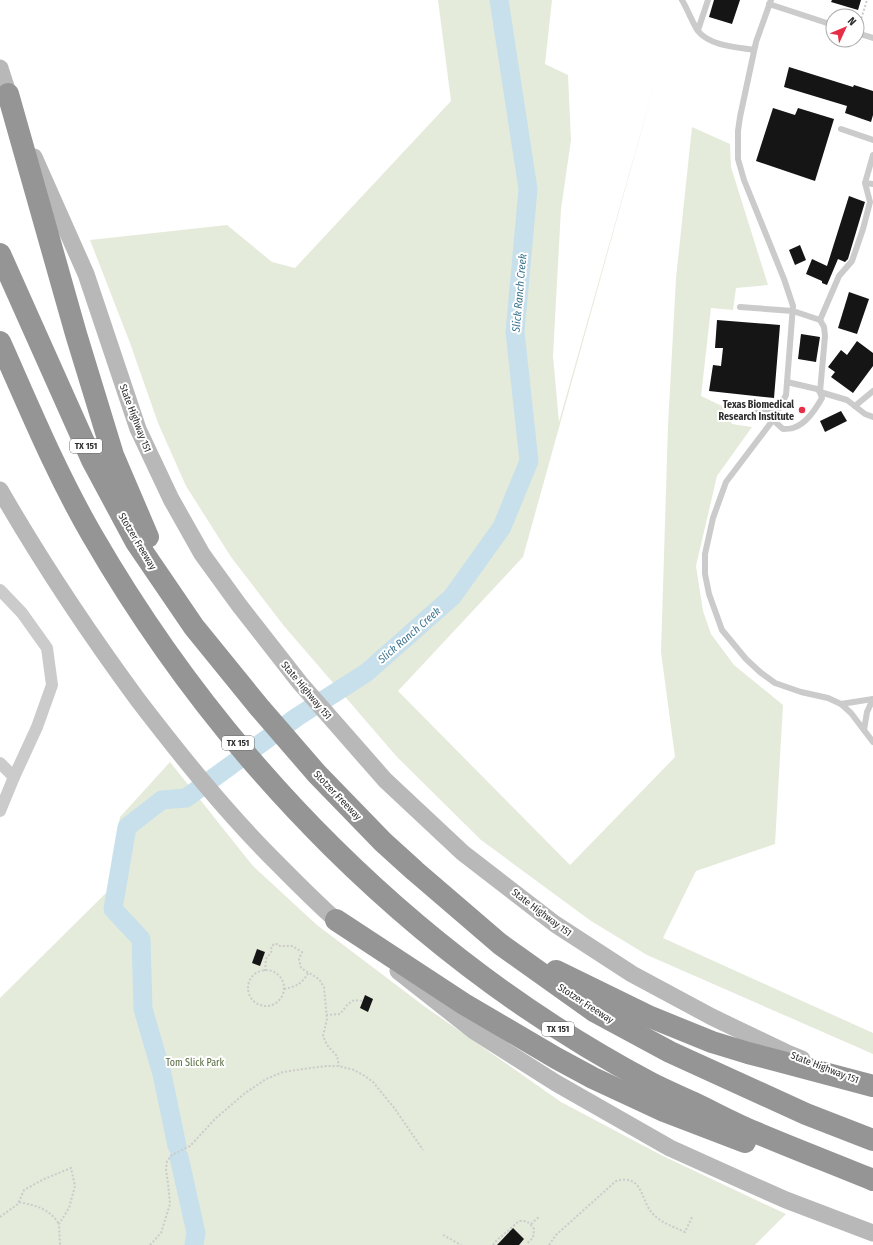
<svg xmlns="http://www.w3.org/2000/svg" width="873" height="1245" viewBox="0 0 873 1245" font-family="'Fira Sans Condensed',sans-serif">
<style>
.green{fill:#e5ebdb}
.lines{fill:none;stroke-linecap:round;stroke-linejoin:round}
.river{stroke:#c7e0eb;stroke-width:19}
.building{fill:#151515}
.path{stroke:#cbcbcb;stroke-width:2;stroke-dasharray:2 2;stroke-linecap:butt}
.service{stroke:#cbcbcb;stroke-width:6}
.minor{stroke:#cbcbcb;stroke-width:12}
.secondary{stroke:#b8b8b8;stroke-width:17}
.motorway{stroke:#959595;stroke-width:22}
.poi-dot{fill:#e62e47;stroke:#fff;stroke-width:1.5}
.labels{text-anchor:middle;stroke-width:4;stroke-linejoin:round;paint-order:stroke}
.shield{fill:#fff;stroke:#6d6d6d;stroke-width:1}
.shield-label{font-size:9px;font-weight:bold;fill:#2e2e2e}
.poi-label{font-size:10px;font-weight:bold;fill:#2e2e2e;stroke:#fff;text-anchor:end}
.street-label{font-size:10px;fill:#2e2e2e;stroke:#fff}
.park-label{font-size:10px;fill:#54693b;stroke:#fff}
.water-label{font-size:11px;font-style:italic;fill:#3b7490;stroke:#fff}
</style>
<rect width="100%" height="100%" fill="#fff"/>
<g class="green">
<polygon points="438,0 552,0 545,64 568,75 571,140 561,209 553,356 559,422 657,75 523,557 398,691 570,865 675,757 661,652 668,425 676,278 692,127 730,144 731,167 768,285 736,288 733,310 711,308 701,396 722,406 732,424 752,427 717,476 696,566 703,611 711,634 734,665 783,705 775,844 696,871 663,938 873,1033 873,1054 647,955 591,921 481,840 397,757 284,626 231,557 186,486 158,423 130,343 90,240 227,225 272,262 295,268 451,101"/>
<polygon points="170,762 253,866 317,925 424,1006 561,1102 663,1156 786,1214 755,1245 0,1245 0,998 109,890 120,817"/>
</g>
<g class="lines">
<g class="river">
<polyline points="177,1146 162,1074 143,1009 141,939 113,909 127,827 162,800 186,798 297,717 366,673 452,597 502,527 529,461 515,332 528,189 499,0"/>
<polyline points="179,1157 196,1233 194,1245"/>
</g>
</g>
<g class="building">
<polygon points="714,0 740,0 732,24 709,17"/>
<polygon points="832,0 861,0 858,10 831,2"/>
<polygon points="789,67 853,87 854,85 873,91 873,115 871,122 845,113 847,106 784,87"/>
<polygon points="773,108 795,115 798,108 834,119 815,181 756,161"/>
<polygon points="849,196 865,202 848,259 845,262 838,259 827,285 822,283 822,281 806,274 812,259 827,266"/>
<polygon points="800,245 806,260 795,265 789,250"/>
<polygon points="849,292 869,299 857,334 838,328"/>
<polygon points="717,320 780,325 774,398 709,391 713,365 721,366 723,348 715,348"/>
<polygon points="801,334 820,337 816,362 798,359"/>
<polygon points="857,341 873,353 873,366 853,393 831,377 835,372 828,367 841,350 847,355"/>
<polygon points="841,411 847,421 825,432 820,421"/>
<polygon points="257,949 265,952 260,966 252,963"/>
<polygon points="365,995 373,999 368,1012 360,1008"/>
<polygon points="513,1228 524,1239 519,1245 497,1245"/>
</g>
<g class="lines">
<g class="path">
<polyline points="859,26 867,0"/>
<circle cx="266" cy="988" r="18"/>
<polyline points="265,971 266,959 272,951 271,947 274,944 278,944 280,946 292,946 302,952 299,959 301,968 319,979 324,987 327,1019 323,1036 327,1045 337,1056 339,1066"/>
<path d="M284,989c14,-3 17,-5 25,-17"/>
<polyline points="326,1015 340,1014 348,1004 354,1000 363,1001"/>
<path d="M19,1202c17,4 30,6 40,22"/>
<polyline points="0,1217 18,1204 24,1190 44,1179 71,1168 75,1186 69,1208 59,1224 60,1245"/>
<polyline points="531,1224 540,1216"/>
<polyline points="443,1235 461,1245"/>
<polyline points="150,1245 161,1233 170,1204 168,1183 166,1170 167,1161 172,1155 190,1146 216,1118 244,1094 266,1079 283,1072 303,1069 327,1066 339,1066 354,1070 365,1076 373,1082 395,1109 423,1150"/>
<path d="M493,1245l2,-3 24,-21c8,-1 11,2 15,8l-1,9 -7,6"/>
<path d="M549,1245l7,-10 60,-54c28,-8 24,21 38,34 8,8 20,12 31,17l7,-15"/>
</g>
<g class="service">
<path d="M682,0c6,10 10,22 16,31 12,15 39,16 56,19"/>
<polyline points="771,0 756,42 740,117 738,131 738,159 744,180 784,279 793,306 786,395 773,420 726,482 713,518 705,554 705,574 709,594 722,630 746,659 760,672 775,683 801,692 828,698 841,704 851,713 873,742"/>
<polyline points="769,4 833,25"/>
<polyline points="698,30 708,0"/>
<polyline points="857,33 873,38"/>
<polyline points="841,129 873,140"/>
<polyline points="865,183 873,184"/>
<polyline points="740,307 793,311 820,320 824,327 825,336 820,392 847,400 865,414 873,417"/>
<polyline points="820,320 839,276 852,261 863,229 870,202 865,183 873,155"/>
<polyline points="855,406 873,391"/>
<polyline points="755,411 777,413"/>
<path d="M773,420l10,9c3,0 7,0 10,-1 13,-4 22,-18 29,-30l-2,-6 -3,-3 -30,-7"/>
<polyline points="841,704 873,699"/>
<polyline points="864,730 867,712 873,699"/>
</g>
<g class="minor">
<polyline points="0,590 22,613 47,648 52,685 37,727 14,777 0,811"/>
<polyline points="0,763 14,777"/>
</g>
<g class="secondary">
<polyline points="0,68 12,105"/>
<polyline points="34,157 86,274 138,429 171,499 202,554 239,605 300,683 385,780 463,853 555,924 632,974 712,1017 785,1052 802,1059"/>
<path d="M0,490c42,73 88,142 138,210 43,56 87,111 137,161 23,23 45,46 70,67"/>
<polyline points="398,971 474,1031 556,1083 670,1148 741,1180 786,1200 873,1233"/>
</g>
<g class="motorway">
<polyline points="8,94 76,334 113,455 148,537"/>
<polyline points="0,254 92,460 136,542 194,627 259,707 317,774 383,842 415,871 500,944 594,1011 670,1052 806,1114 873,1140"/>
<path d="M0,342c29,65 56,131 92,193 131,227 324,423 557,547 15,8 30,14 45,21 21,10 41,21 63,30 38,16 77,31 116,47"/>
<polyline points="336,920 464,1004 556,1058 593,1078 664,1111 745,1142"/>
<polyline points="556,971 648,1016 712,1042 748,1053 873,1086"/>
</g>
</g>
<circle class="poi-dot" cx="802" cy="410" r="4"/>
<g class="labels">
<g class="shield">
<rect x="70" y="439" width="32" height="14" rx="3"/>
<rect x="222" y="736" width="32" height="14" rx="3"/>
<rect x="542" y="1022" width="32" height="14" rx="3"/>
</g>
<g class="shield-label">
<text x="86" y="449">TX 151</text>
<text x="238" y="746">TX 151</text>
<text x="558" y="1032">TX 151</text>
</g>
<g class="poi-label">
<text x="794" y="408">Texas Biomedical<tspan x="794" dy="12">Research Institute</tspan></text>
</g>
<g class="street-label">
<text transform="translate(136 418) rotate(69)" y="4">State Highway 151</text>
<text transform="translate(138 541) rotate(59)" y="4">Stotzer Freeway</text>
<text transform="translate(307 690) rotate(50)" y="4">State Highway 151</text>
<text transform="translate(338 795) rotate(46)" y="4">Stotzer Freeway</text>
<text transform="translate(542 912) rotate(37)" y="4">State Highway 151</text>
<text transform="translate(586 1003) rotate(33)" y="4">Stotzer Freeway</text>
<text transform="translate(825 1067) rotate(21)" y="4">State Highway 151</text>
</g>
<g class="park-label">
<text x="195" y="1066">Tom Slick Park</text>
</g>
<g class="water-label">
<text transform="translate(519 293) rotate(-85)" y="4">Slick Ranch Creek</text>
<text transform="translate(409 635) rotate(-41)" y="4">Slick Ranch Creek</text>
</g>
</g>
<g transform="translate(845 28) rotate(46)"><circle r="19" fill="#ffffff" stroke="#ababab"/>
<path d="M0-3L7 15L0 10L-7 15Z" fill="#e62e47"/>
<text y="-6" font-size="11" font-weight="bold" text-anchor="middle" fill="#2e2e2e">N</text>
</g>
</svg>
